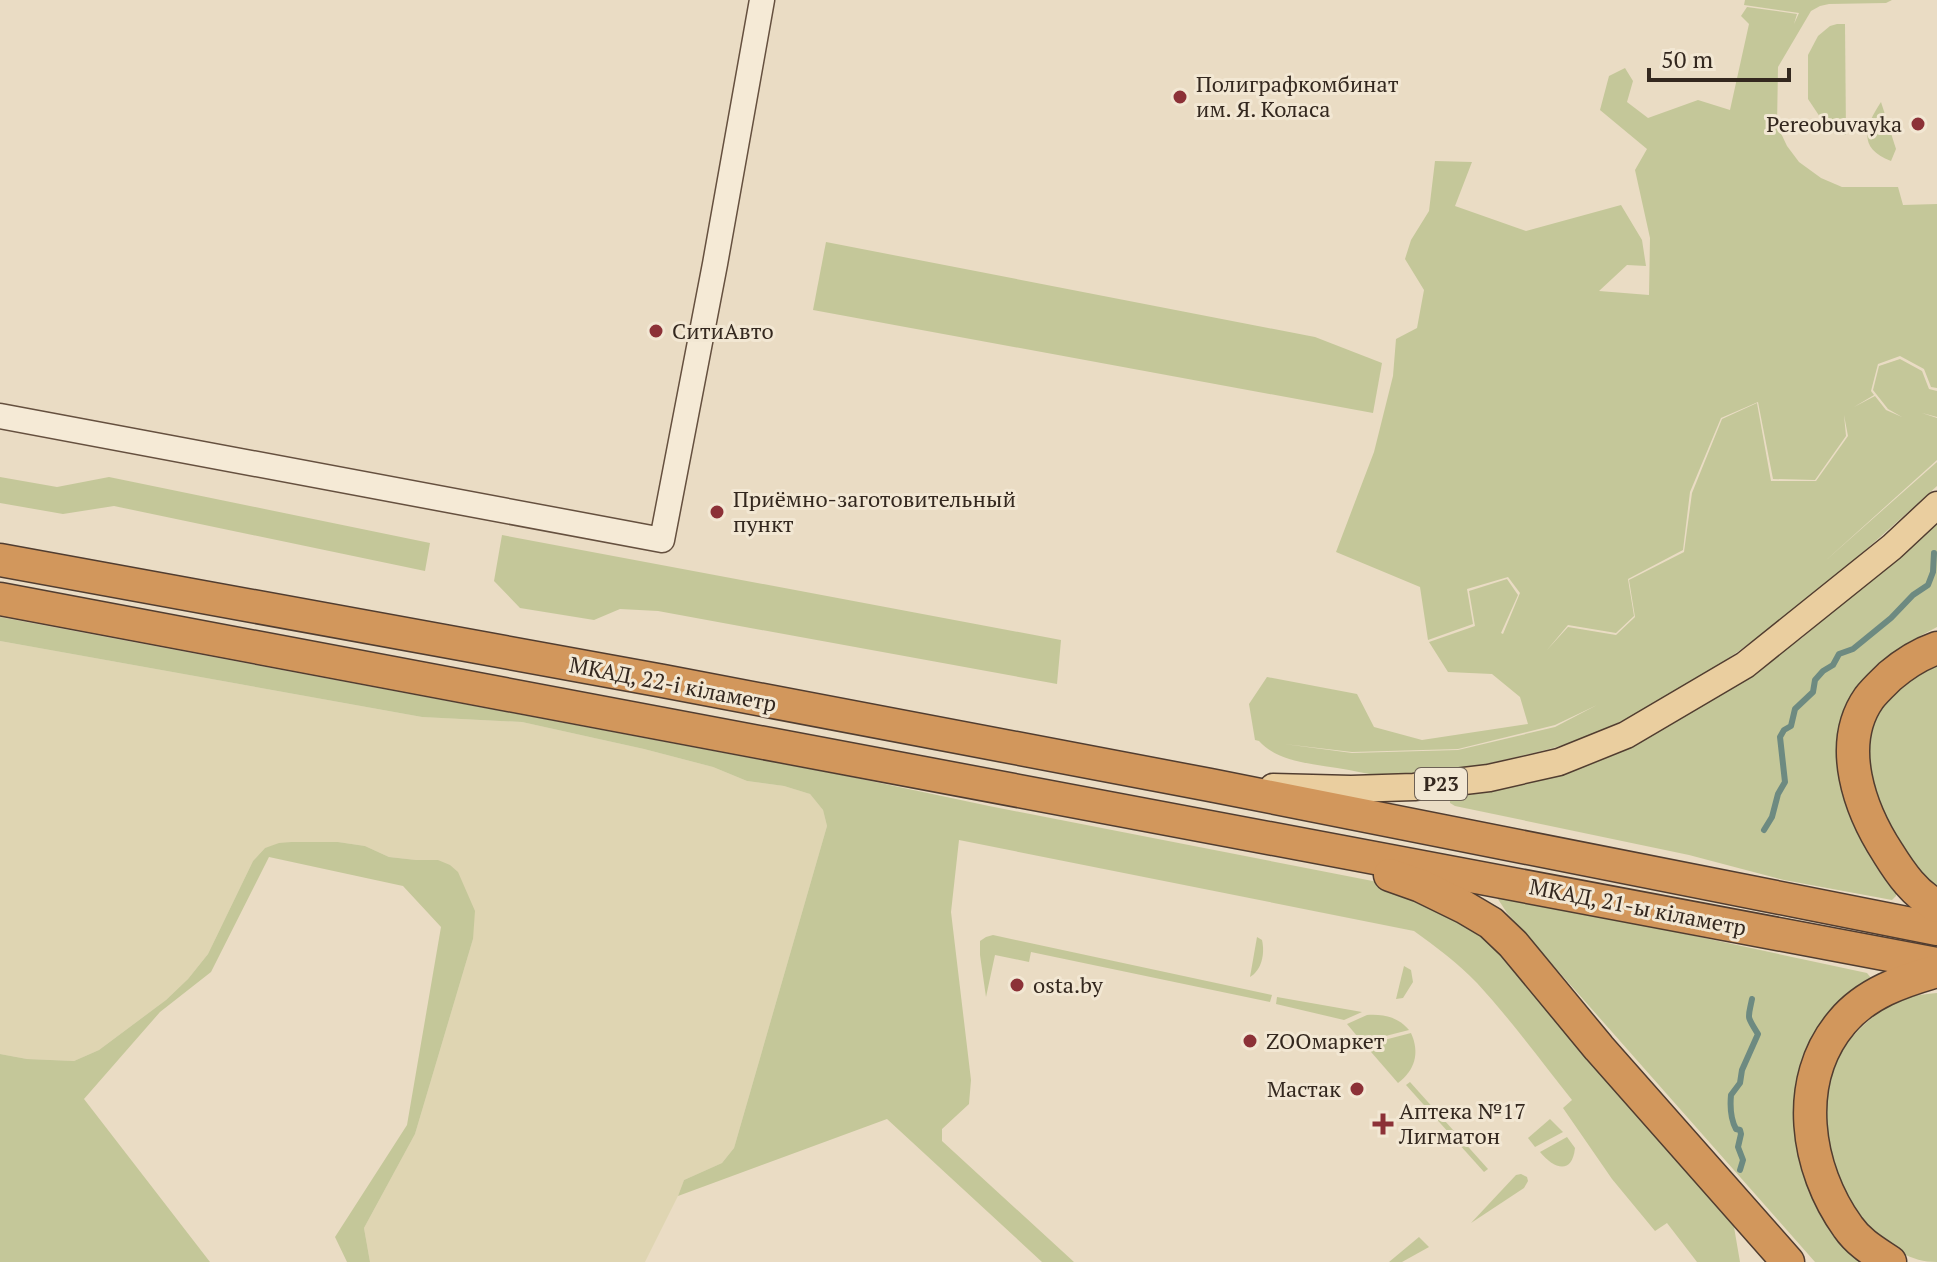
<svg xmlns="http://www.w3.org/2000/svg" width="1937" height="1262" viewBox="0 0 1937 1262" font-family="'PT Serif',serif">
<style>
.farmland{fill:#dfd5b2}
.green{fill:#c4c799;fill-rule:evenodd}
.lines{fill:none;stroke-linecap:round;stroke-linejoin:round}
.stream{stroke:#6d8a81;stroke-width:6}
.secondary-casing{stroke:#65503f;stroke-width:27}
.primary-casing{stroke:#513d30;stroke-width:29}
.highway-casing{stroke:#513d30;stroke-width:35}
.secondary{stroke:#f5ead6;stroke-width:24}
.primary{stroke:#eace9f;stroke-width:26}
.highway{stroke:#d2975c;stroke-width:32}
.poi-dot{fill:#8c3137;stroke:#f2e7d3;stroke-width:3}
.labels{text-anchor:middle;stroke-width:6;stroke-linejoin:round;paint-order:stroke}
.shield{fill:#f2e7d3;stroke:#6d6155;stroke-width:2}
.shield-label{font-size:20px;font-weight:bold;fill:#34281f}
.poi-label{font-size:22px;fill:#34281f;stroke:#f2e7d3;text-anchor:start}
.street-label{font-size:22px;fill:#34281f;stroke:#f2e7d3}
</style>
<rect width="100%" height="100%" fill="#eadcc4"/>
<polygon class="farmland" points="0,641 422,717 522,722 644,749 713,767 747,781 784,786 810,794 823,810 827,826 734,1148 722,1163 684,1180 678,1196 645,1262 370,1262 364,1228 415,1134 473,939 438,860 416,860 389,857 365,846 338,842 291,842 265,848 253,861 208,954 188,979 166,1000 99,1050 74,1061 27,1059 0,1054"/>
<g class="green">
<path d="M1745,0h147l-6,3 -57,1 -9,2 -9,5 -33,56 -1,58 10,21 12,16 22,16 21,9h56l5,18 34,-1v184l-6,-1 -7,-18 -24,-13 -22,8 -7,27 3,4 -20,12 21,-11 11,14 16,7 -14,-8 -15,-19 6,-24 21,-7 22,12 7,18 8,2v26l-15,-4 15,5v42l-113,102 113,-100v24c-104,94 -214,193 -344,248 -30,13 -63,20 -94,27 -37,9 -76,16 -114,15 -12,-1 -25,-4 -36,-6 -31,-6 -69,-6 -90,-29l-4,-1 -6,-36 18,-27 90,17 17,33 48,13 106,-16 -8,-27 -28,-23 -44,-2 -19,-30 46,-16 -6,-35 38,-12 11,16 -17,38 2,1 17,-41 -12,-16 -41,12 6,35 -45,16 -8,-53 -84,-35 38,-100 19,-76 3,-37 21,-11 7,-38 -19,-31 6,-19 18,-29 6,-50 37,1 -17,44 71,25 95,-26 21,35 4,26 -19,-1 -28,26 50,4 1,-57 -15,-68 12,-21 -47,-39 9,-34 16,-8 8,13 -6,21 21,16 50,-18 32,10 19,-86 -8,-8 6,-9 50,7 -3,10 5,-11 -55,-8zM1758,402l15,77 42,1 31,-44 -2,-21 4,21 -32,45h-45l-14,-78 -35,16 -30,74 -8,59 -55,28 6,37 -19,18 -48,-8 -21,23 21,-25 48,8 18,-17 -6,-37 55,-29 7,-58 31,-74zM1597,705l-42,22 -97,23 -106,3 -68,-9 68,8 106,-3 97,-24z"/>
<polygon points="1837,24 1845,24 1846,135 1830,132 1808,99 1808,55 1818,36 1830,26"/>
<path d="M1881,102l15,47 -5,12c-34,-13 -26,-35 -10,-59z"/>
<polygon points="826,242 1315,337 1382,363 1373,413 813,310"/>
<polygon points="0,477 57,487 109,477 430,543 425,571 114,506 63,514 0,503"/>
<polygon points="1937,519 1937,627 1907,643 1885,662 1853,708 1896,891 1896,896 1892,900 1784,880 1689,855 1455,806 1450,803 1450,799 1536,781 1570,771 1600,759 1679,720 1802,638"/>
<polygon points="502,535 1061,640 1057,684 658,611 620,609 594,620 520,608 494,581"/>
<path d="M0,617l847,159 142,30 399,78 102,47 235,283 9,13 6,35h-43l-30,-39 -12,8 -43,-52 -49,-71 9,-8c-31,-39 -61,-80 -95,-117 -19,-20 -41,-36 -63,-52l-455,-91 -8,72 20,168 -2,24 -27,25v12l132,121h-32l-155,-143 -209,77 6,-16 38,-17 12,-15 93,-322 -4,-16 -13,-16 -26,-8 -37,-5 -34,-14 -69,-18 -122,-27 -100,-5 -422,-76z"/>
<polygon points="1937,661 1937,890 1933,887 1897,846 1867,775 1867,737 1879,711 1892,694 1908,678"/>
<polygon points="291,842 338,842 365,846 389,857 416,860 438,860 450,865 458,872 475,911 473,939 415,1134 364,1228 370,1262 347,1262 335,1237 407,1125 441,927 403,886 269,857 211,972 160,1012 84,1099 210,1262 0,1262 0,1054 27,1059 74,1061 99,1050 166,1000 188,979 208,954 253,861 265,848 279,843"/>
<polygon points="1496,896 1611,918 1867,973 1871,978 1801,1086 1869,1262 1815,1262 1507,913"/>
<polygon points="993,935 1272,995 1270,1002 1031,952 1029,962 995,955 986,997 980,955 980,941 986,937"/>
<path d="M1257,937l5,3c3,13 0,30 -12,37z"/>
<polygon points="1404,966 1411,970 1413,982 1403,998 1396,999"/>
<path d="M1937,993v269c-51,0 -86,-53 -102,-95 -9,-24 -11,-68 -4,-92 9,-32 44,-67 76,-77 9,-3 20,-4 30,-5z"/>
<polygon points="1277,997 1362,1012 1344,1020 1276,1004"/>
<path d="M1367,1015c17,-1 31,2 42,15l-47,12 -15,-18z"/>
<path d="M1411,1033c9,20 4,37 -13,50l-33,-38z"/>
<polygon points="1410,1082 1488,1169 1484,1172 1406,1085"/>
<polygon points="1550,1119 1563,1132 1535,1147 1528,1138"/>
<path d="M1567,1137l8,11c-3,28 -22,20 -35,4z"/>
<polygon points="1521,1174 1527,1177 1528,1181 1524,1188 1471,1223 1516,1175"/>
<polygon points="1419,1237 1429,1247 1402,1262 1389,1262"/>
</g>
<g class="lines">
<g class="stream">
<polyline points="1764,830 1772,817 1778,794 1785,782 1780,737 1784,730 1791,726 1795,709 1813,692 1815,680 1823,671 1833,665 1839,654 1853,649 1891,618 1913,595 1928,585 1933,572 1934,553"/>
<path d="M1740,1170l3,-10 -5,-13 3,-13 -1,-4 -4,-1c-6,-11 -6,-23 -5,-34l9,-12 2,-13 16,-36c-12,-19 -10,-15 -6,-35"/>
</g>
<defs>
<polyline id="secondary" points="0,416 662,540 715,264 762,0"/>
<polyline id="primary" points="1273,787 1351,789 1414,787 1489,778 1559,762 1626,735 1745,665 1892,547 1937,505"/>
<g id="highway">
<polyline points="0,560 663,681 1210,785 1937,929"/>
<polyline points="0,599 1937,964"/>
<path d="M1937,648c-17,6 -33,16 -47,28 -7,7 -15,14 -21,22 -33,47 -9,112 19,155 13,21 27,41 49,53"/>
<polyline points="1390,875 1421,886 1464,907 1491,923 1513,944 1599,1048 1788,1262"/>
<path d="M1890,1262c-15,-10 -31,-19 -42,-35 -42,-58 -56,-146 -6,-205 24,-29 60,-41 95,-51"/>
</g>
</defs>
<use href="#secondary" class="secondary-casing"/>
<use href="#primary" class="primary-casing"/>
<use href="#highway" class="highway-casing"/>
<use href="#secondary" class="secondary"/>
<use href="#primary" class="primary"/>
<use href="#highway" class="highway"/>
</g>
<g class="poi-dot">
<circle cx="1180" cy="97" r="8"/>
<circle cx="1918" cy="124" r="8"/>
<circle cx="656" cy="331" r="8"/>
<circle cx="717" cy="512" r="8"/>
<circle cx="1017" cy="985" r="8"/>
<circle cx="1250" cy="1041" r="8"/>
<circle cx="1357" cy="1089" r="8"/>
<path d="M1379 1112h8v8h8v8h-8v8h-8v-8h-8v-8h8z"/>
</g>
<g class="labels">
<rect class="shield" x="1415" y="768" width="52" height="32" rx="6"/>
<g class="shield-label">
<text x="1441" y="791">Р23</text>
</g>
<g class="poi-label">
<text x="1196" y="92">Полиграфкомбинат<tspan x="1196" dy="25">им. Я. Коласа</tspan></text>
<text x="1902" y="132" text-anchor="end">Pereobuvayka</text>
<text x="672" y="339">СитиАвто</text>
<text x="733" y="507">Приёмно-заготовительный<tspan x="733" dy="25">пункт</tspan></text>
<text x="1033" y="993">osta.by</text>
<text x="1266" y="1049">ZOOмаркет</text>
<text x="1341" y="1097" text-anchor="end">Мастак</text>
<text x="1399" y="1119">Аптека №17<tspan x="1399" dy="25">Лигматон</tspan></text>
</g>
<g class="street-label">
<text transform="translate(673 684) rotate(11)" y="8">МКАД, 22-і кіламетр</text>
<text transform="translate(1638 907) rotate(11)" y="8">МКАД, 21-ы кіламетр</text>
</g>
</g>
<path d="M1649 68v12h140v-12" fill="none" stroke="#34281f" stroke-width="4"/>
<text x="1661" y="68" font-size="24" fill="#34281f" stroke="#f2e7d3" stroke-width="6" paint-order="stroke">50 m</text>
</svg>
